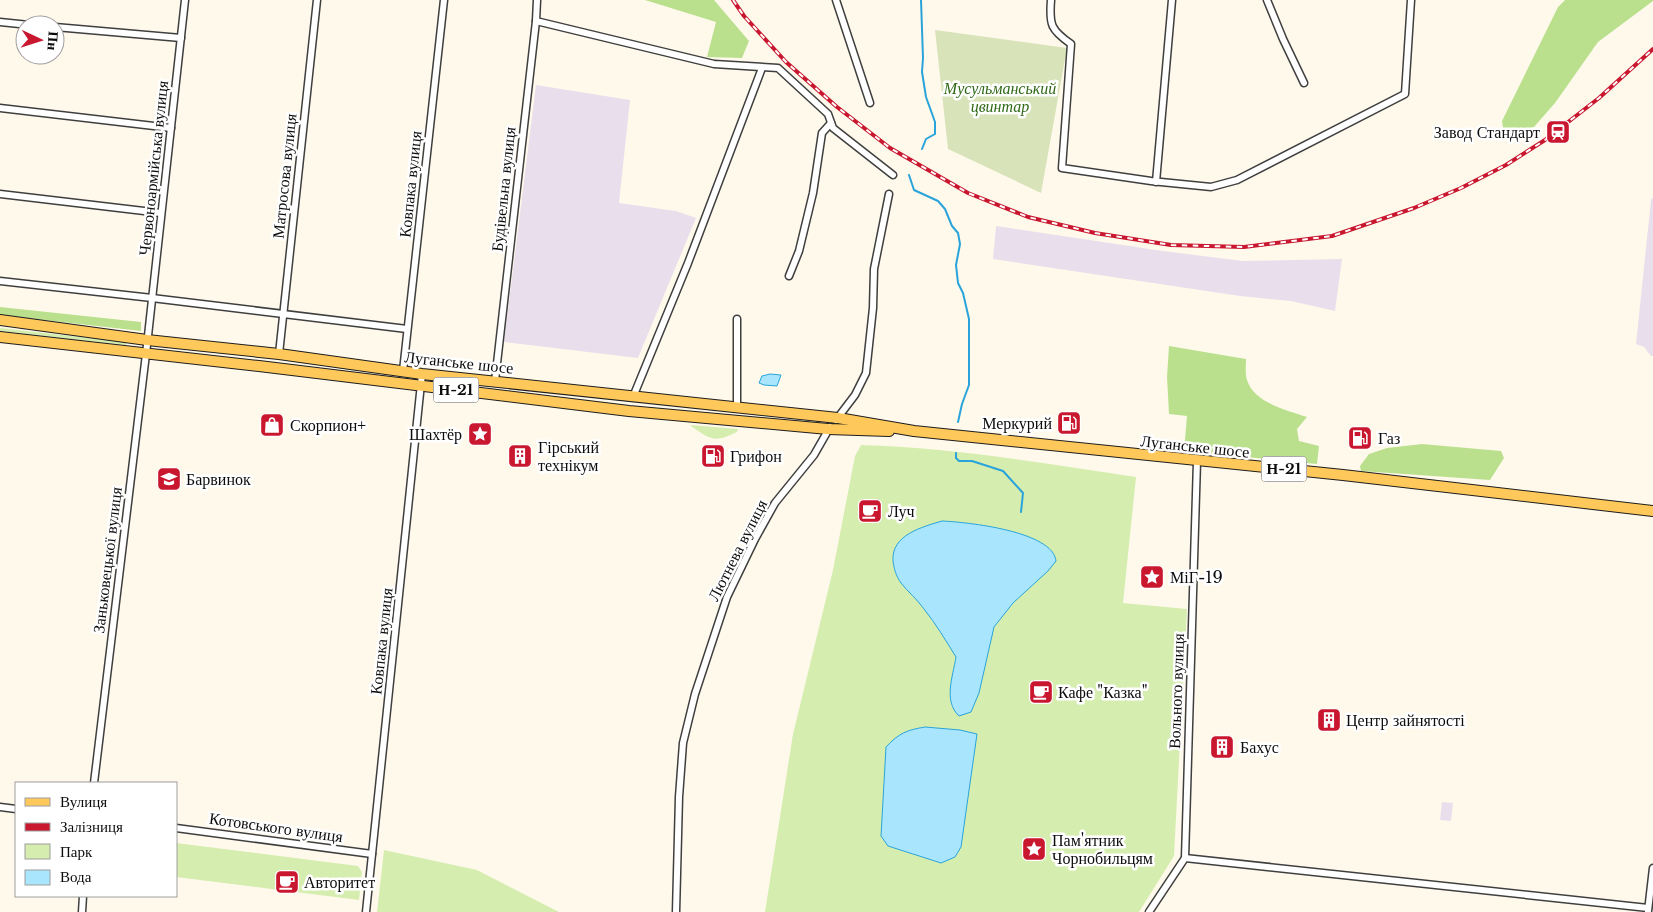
<svg xmlns="http://www.w3.org/2000/svg" width="1653" height="912" viewBox="0 0 1653 912" font-family="'Libre Baskerville',serif">
<style>
.industrial{fill:#e9dfec}
.green{fill:#d6edb0}
.forest{fill:#bae08e}
.cemetery{fill:#d9e3ba}
.water{fill:#a9e5fc;stroke:#29a4db}
.lines{fill:none;stroke-linecap:round;stroke-linejoin:round}
.stream{stroke:#29a4db;stroke-width:2}
.street-casing{stroke:#3f3f3f;stroke-width:9}
.primary-casing{stroke:#1d1d1d;stroke-width:12}
.street{stroke:#fff;stroke-width:6}
.primary{stroke:#ffc85b;stroke-width:10}
.rail-casing{stroke:#c9172f;stroke-width:4}
.rail{stroke:#fff;stroke-width:2;stroke-dasharray:5.5;stroke-linecap:butt}
.labels{text-anchor:middle;stroke-width:5;stroke-linejoin:round;paint-order:stroke}
.shield{fill:#fff;stroke:#555;stroke-width:1}
.shield-label{font-size:15px;font-weight:bold;fill:#0c0c0c}
.park-label{font-size:16px;font-style:italic;fill:#2f6916;stroke:#fff}
.poi-label{font-size:16px;fill:#0c0c0c;stroke:#fff;text-anchor:start}
.street-label{font-size:16px;fill:#0c0c0c;stroke:#fff}
</style>
<rect width="100%" height="100%" fill="#fff9eb"/>
<g class="industrial">
<polygon points="536,85 630,100 619,203 676,211 696,218 638,358 504,342"/>
<polygon points="1653,197 1653,356 1651,356 1644,347 1636,344 1651,200"/>
<polygon points="996,226 1163,251 1243,261 1342,259 1335,311 1291,301 1240,296 993,259"/>
<polygon points="1442,802 1453,803 1451,821 1440,820"/>
</g>
<g class="green">
<polygon points="0,328 125,342 127,344 125,345 0,331"/>
<path d="M691,425l47,4 -1,3c-22,11 -26,8 -46,-6z"/>
<path d="M861,445c90,2 185,19 275,32l-13,126 64,6 -13,247 -35,56h-374l28,-178 40,-164 22,-114z"/>
<polygon points="176,843 358,866 362,872 359,900 176,877"/>
<polygon points="384,850 477,870 559,912 377,912"/>
</g>
<g class="forest">
<polygon points="645,0 714,0 749,41 742,58 707,57 716,22"/>
<polygon points="1565,0 1653,0 1653,1 1598,42 1555,103 1534,127 1504,133 1502,121 1558,7"/>
<polygon points="0,307 141,322 141,331 0,315"/>
<path d="M1169,346l77,13c0,6 -1,15 1,21 7,23 40,30 60,37l-10,12 2,12 20,5 -2,18 -133,-13 3,-35 -18,-2 -2,-37z"/>
<polygon points="1422,444 1501,451 1504,458 1490,480 1361,471 1360,466 1369,454 1387,448"/>
</g>
<polygon class="cemetery" points="935,30 1067,48 1041,193 948,149"/>
<g class="water">
<polygon points="770,374 781,375 777,386 764,385 759,383 762,376"/>
<path d="M942,521c24,1 111,10 114,40l-8,10 -35,32 -19,24 -15,66 -8,19 -12,4c-16,-15 -6,-40 -3,-59 -10,-16 -20,-33 -32,-48 -7,-10 -16,-17 -23,-26 -5,-7 -7,-14 -8,-22 -2,-26 29,-34 49,-40z"/>
<path d="M925,727l35,3 17,4 -16,113 -6,10 -14,6 -53,-17 -7,-10 5,-89c13,-14 21,-17 39,-20z"/>
</g>
<g class="lines">
<g class="stream">
<polyline points="921,0 923,58 922,72 926,97 935,122 935,134 926,139 922,149"/>
<polyline points="909,175 914,190 938,201 945,209 952,226 958,233 960,244 956,265 958,283 963,293 969,319 969,385 962,404 958,422"/>
<polyline points="956,453 956,458 959,461 972,461 1003,471 1023,493 1021,512"/>
</g>
<defs>
<g id="street">
<polyline points="836,0 870,103"/>
<path d="M1051,0c-2,25 0,30 20,44l-9,124 89,13 60,6 26,-7 168,-86 6,-94"/>
<polyline points="1267,0 1283,39 1304,83"/>
<polyline points="536,21 714,64 778,68 828,114 833,128 893,175"/>
<polyline points="0,22 29,25"/>
<polyline points="55,27 181,38"/>
<polyline points="0,108 171,128"/>
<polyline points="1156,182 1172,0"/>
<polyline points="0,194 161,213"/>
<polyline points="789,276 799,251 813,193 822,133 831,123"/>
<polyline points="0,281 152,298 407,329"/>
<polyline points="279,354 317,0"/>
<polyline points="403,371 444,0"/>
<polyline points="495,381 536,21 537,0"/>
<polyline points="633,397 688,263 762,68"/>
<polyline points="737,408 737,319"/>
<polyline points="836,420 855,395 866,373 873,308 874,269 889,194"/>
<polyline points="94,783 146,354 185,0"/>
<polyline points="0,807 16,809"/>
<polyline points="176,828 372,854"/>
<polyline points="1185,858 1648,908"/>
<polyline points="1648,911 1653,868"/>
<polyline points="82,912 83,896"/>
<polyline points="366,912 422,374"/>
<polyline points="676,912 679,797 683,743 695,694 727,597 755,539 775,503 814,455 830,427"/>
<polyline points="1149,912 1185,858 1197,461"/>
</g>
<g id="primary">
<polyline points="0,320 147,340 279,354 422,374 838,418 914,431 1343,475 1653,511"/>
<polyline points="0,337 259,366 629,411 828,429 889,431"/>
</g>
</defs>
<use href="#street" class="street-casing"/>
<use href="#primary" class="primary-casing"/>
<use href="#street" class="street"/>
<use href="#primary" class="primary"/>
<defs>
<polyline id="rail" points="733,0 744,16 786,62 837,107 890,148 968,193 1028,217 1095,233 1171,245 1244,247 1332,236 1414,208 1461,188 1506,165 1545,140 1599,98 1653,49"/>
</defs>
<use href="#rail" class="rail-casing"/>
<use href="#rail" class="rail"/>
</g>
<defs>
<symbol id="station-square" viewBox="-11 -11 22 22"><rect x="-9" y="-9" width="18" height="18" rx="4" fill="#c9172f" stroke="#fff"/><path d="M-3-6H3Q5-6 5-4V2Q5 4 3 4L4.5 6H3L1.5 4h-3L-3 6H-4.5L-3 4Q-5 4-5 2V-4Q-5-6-3-6ZM-3.5-4v3h7v-3ZM-3.5 1v1.5H-2V1ZM2 1v1.5H3.5V1Z" fill="#fff"/></symbol>
<symbol id="fuel-square" viewBox="-11 -11 22 22"><rect x="-9" y="-9" width="18" height="18" rx="4" fill="#c9172f" stroke="#fff"/><path d="M-5.5-6h7V0h2V4h1.3V-2.5L3-4.5l.8-.8L6-3V5H2.5V1h-1V6h-7ZM-4.2-4.7v3.2H.2V-4.7Z" fill="#fff"/></symbol>
<symbol id="shop-square" viewBox="-11 -11 22 22"><rect x="-9" y="-9" width="18" height="18" rx="4" fill="#c9172f" stroke="#fff"/><path d="M-5-2.5h2.3a2.7 3.5 0 0 1 5.4 0H5L5.5 6h-11ZM-1.5-2.5h3a1.5 2.3 0 0 0-3 0Z" fill="#fff"/></symbol>
<symbol id="sight-square" viewBox="-11 -11 22 22"><rect x="-9" y="-9" width="18" height="18" rx="4" fill="#c9172f" stroke="#fff"/><path d="M0-6L1.8-2.2L6-1.7L2.9 1.2L3.7 5.4L0 3.3L-3.7 5.4L-2.9 1.2L-6-1.7L-1.8-2.2Z" fill="#fff"/></symbol>
<symbol id="building-square" viewBox="-11 -11 22 22"><rect x="-9" y="-9" width="18" height="18" rx="4" fill="#c9172f" stroke="#fff"/><path d="M-4-6H4V6H1V3H-1V6H-4ZM-2.5-4.3h1.7v1.8h-1.7ZM.8-4.3h1.7v1.8H.8ZM-2.5-1h1.7V.8h-1.7ZM.8-1h1.7V.8H.8Z" fill="#fff"/></symbol>
<symbol id="school-square" viewBox="-11 -11 22 22"><rect x="-9" y="-9" width="18" height="18" rx="4" fill="#c9172f" stroke="#fff"/><path d="M0-5L7-2L0 1L-7-2ZM-4 1L0 2.5L4 1V4Q0 6-4 4Z" fill="#fff"/></symbol>
<symbol id="cafe-square" viewBox="-11 -11 22 22"><rect x="-9" y="-9" width="18" height="18" rx="4" fill="#c9172f" stroke="#fff"/><path d="M-5.5-4.5H6V0H3Q3 3.5 0 3.5H-2.5Q-5.5 3.5-5.5 0ZM3-3.2v2h1.7v-2ZM-6 4.5H4V6H-6Z" fill="#fff"/></symbol>
</defs>
<g fill-rule="evenodd">
<use href="#station-square" x="1544" y="118" width="28" height="28"/>
<use href="#fuel-square" x="1055" y="409" width="28" height="28"/>
<use href="#shop-square" x="258" y="411" width="28" height="28"/>
<use href="#sight-square" x="466" y="420" width="28" height="28"/>
<use href="#fuel-square" x="1346" y="424" width="28" height="28"/>
<use href="#building-square" x="506" y="442" width="28" height="28"/>
<use href="#fuel-square" x="699" y="442" width="28" height="28"/>
<use href="#school-square" x="155" y="465" width="28" height="28"/>
<use href="#cafe-square" x="856" y="497" width="28" height="28"/>
<use href="#sight-square" x="1138" y="563" width="28" height="28"/>
<use href="#cafe-square" x="1027" y="678" width="28" height="28"/>
<use href="#building-square" x="1315" y="706" width="28" height="28"/>
<use href="#building-square" x="1208" y="733" width="28" height="28"/>
<use href="#sight-square" x="1020" y="835" width="28" height="28"/>
<use href="#cafe-square" x="273" y="868" width="28" height="28"/>
</g>
<g class="labels">
<g class="shield">
<rect x="433.5" y="377.5" width="45" height="25" rx="4"/>
<rect x="1261.5" y="456.5" width="45" height="25" rx="4"/>
</g>
<g class="shield-label">
<text x="456" y="395">Н-21</text>
<text x="1284" y="474">Н-21</text>
</g>
<g class="park-label">
<text x="1000" y="94">Мусульманський<tspan x="1000" dy="18">цвинтар</tspan></text>
</g>
<g class="poi-label">
<text x="1540" y="138" text-anchor="end">Завод Стандарт</text>
<text x="1052" y="429" text-anchor="end">Меркурий</text>
<text x="290" y="431">Скорпион+</text>
<text x="462" y="440" text-anchor="end">Шахтёр</text>
<text x="1378" y="444">Газ</text>
<text x="538" y="453">Гірський<tspan x="538" dy="18">технікум</tspan></text>
<text x="730" y="462">Грифон</text>
<text x="186" y="485">Барвинок</text>
<text x="888" y="517">Луч</text>
<text x="1170" y="583">МіГ-19</text>
<text x="1058" y="698">Кафе "Казка"</text>
<text x="1346" y="726">Центр зайнятості</text>
<text x="1240" y="753">Бахус</text>
<text x="1052" y="846">Пам'ятник<tspan x="1052" dy="18">Чорнобильцям</tspan></text>
<text x="304" y="888">Авторитет</text>
</g>
<g class="street-label">
<text transform="translate(153 168) rotate(-84)" y="6">Червоноармійська вулиця</text>
<text transform="translate(284 176) rotate(-84)" y="6">Матросова вулиця</text>
<text transform="translate(410 184) rotate(-84)" y="6">Ковпака вулиця</text>
<text transform="translate(503 189) rotate(-84)" y="6">Будівельна вулиця</text>
<text transform="translate(459 362) rotate(6)" y="6">Луганське шосе</text>
<text transform="translate(1195 446) rotate(6)" y="6">Луганське шосе</text>
<text transform="translate(737 550) rotate(-63)" y="6">Лютнева вулиця</text>
<text transform="translate(107 560) rotate(-83)" y="6">Заньковецької вулиця</text>
<text transform="translate(381 641) rotate(-84)" y="6">Ковпака вулиця</text>
<text transform="translate(1176 691) rotate(-88)" y="6">Вольного вулиця</text>
<text transform="translate(276 827) rotate(8)" y="6">Котовського вулиця</text>
</g>
</g>
<rect x="15" y="782" width="162" height="115" fill="#ffffff" stroke="#9e9e9e"/>
<rect x="25" y="798" width="25" height="8" fill="#ffc85b" stroke="#9e9e9e"/>
<text x="60" y="807" font-size="15" fill="#0c0c0c">Вулиця</text>
<rect x="25" y="823" width="25" height="8" fill="#c9172f" stroke="#9e9e9e"/>
<text x="60" y="832" font-size="15" fill="#0c0c0c">Залізниця</text>
<rect x="25" y="844" width="25" height="15" fill="#d6edb0" stroke="#9e9e9e"/>
<text x="60" y="857" font-size="15" fill="#0c0c0c">Парк</text>
<rect x="25" y="870" width="25" height="15" fill="#a9e5fc" stroke="#9e9e9e"/>
<text x="60" y="882" font-size="15" fill="#0c0c0c">Вода</text>
<g transform="translate(40 40) rotate(94)"><circle r="24" fill="#ffffff" stroke="#9e9e9e"/>
<path d="M0-4L9 19L0 12L-9 19Z" fill="#c9172f"/>
<text y="-8" font-size="14" font-weight="bold" text-anchor="middle" fill="#0c0c0c">Пн</text>
</g>
</svg>
